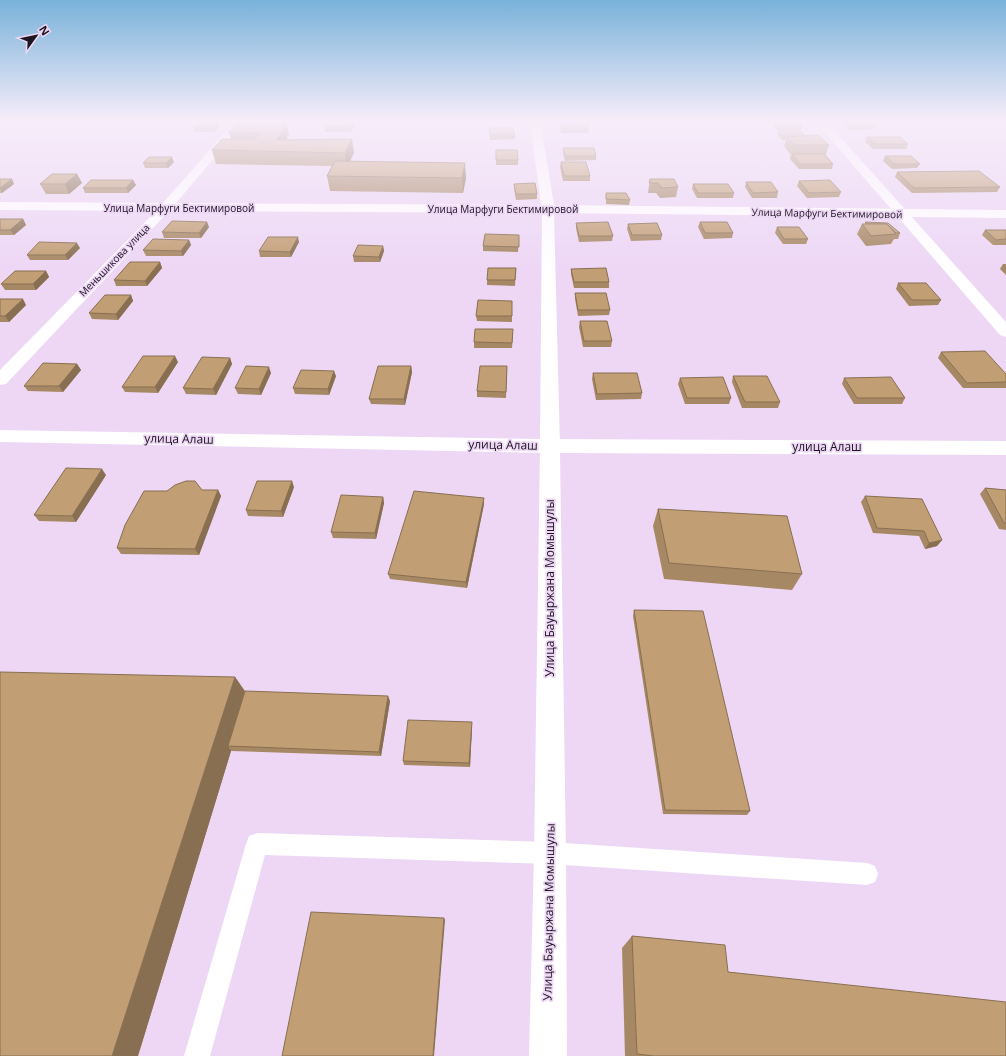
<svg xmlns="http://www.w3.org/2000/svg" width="1006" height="1056" viewBox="0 0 1006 1056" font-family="'Open Sans',sans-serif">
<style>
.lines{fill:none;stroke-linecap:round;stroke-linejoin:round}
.lane{fill:#fff;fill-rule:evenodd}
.street{fill:#fff;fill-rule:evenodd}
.secondary{fill:#fff;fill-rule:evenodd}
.wall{fill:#a78864}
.shaded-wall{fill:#886f51}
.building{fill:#c29e74;stroke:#886f51}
.labels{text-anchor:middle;stroke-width:3.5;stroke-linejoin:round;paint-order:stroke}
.far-street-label{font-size:10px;fill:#1d1520;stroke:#edd7f5}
.street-label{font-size:12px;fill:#1d1520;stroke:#edd7f5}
</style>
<rect width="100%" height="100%" fill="#edd7f5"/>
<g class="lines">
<polygon class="lane" points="257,833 550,842 867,863 875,866 878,874 875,882 867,885 550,864 265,855 210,1056 184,1056 246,844 249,836"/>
<polygon class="street" points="236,120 247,120 176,203 541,205 530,120 540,120 554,205 1006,210 1006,218 554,213 560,446 557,451 550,453 0,442 0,430 540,439 542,213 169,211 6,384 0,385 0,370 156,211 0,210 0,202 163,203"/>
<g class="secondary">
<polygon points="814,120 825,120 1006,322 1006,337 1000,335"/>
<polygon points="550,439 1006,441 1006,455 560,453 566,853 567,1056 529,1056 534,853 540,446 543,441"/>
</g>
</g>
<g class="wall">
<polygon points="773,120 796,120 802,126 800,131 804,136 829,145 826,154 825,154 833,164 832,169 799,169 790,159 791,155 784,146 786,140 782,140 777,134 778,131 772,124"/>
<polygon points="845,120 871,120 876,125 874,129 850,130 844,124"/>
<polygon points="899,120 927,120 926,121 900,121"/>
<polygon points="956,120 981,120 980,122 958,122"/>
<polygon points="1000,120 1006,120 1006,124"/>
<polygon points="218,122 220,126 214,132 194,132 193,128"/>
<polygon points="560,123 589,128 588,133 561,133 560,128"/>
<polygon points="355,125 350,132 325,132 324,127"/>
<polygon points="489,128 515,134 515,139 490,140 489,133"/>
<polygon points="229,132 289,134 287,137 287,139 354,153 349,162 466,178 463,193 330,191 327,176 332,166 216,164 212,150 231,139"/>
<polygon points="867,137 908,144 906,149 873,149 865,142"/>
<polygon points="563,148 596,156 596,160 565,161 563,153"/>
<polygon points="496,150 518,160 518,165 496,165"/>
<polygon points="885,156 920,164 917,168 892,169 883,161"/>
<polygon points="174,162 168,168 145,168 143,163"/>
<polygon points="561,162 590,176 590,181 563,181 560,167"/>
<polygon points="897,172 1000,187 997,192 912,193 895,177"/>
<polygon points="77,174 82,183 69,194 46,194 40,184"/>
<polygon points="0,179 12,179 14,184 2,193 0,193"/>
<polygon points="650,179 678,187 676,197 660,198 656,193 648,193"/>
<polygon points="133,180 136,185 128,193 85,193 83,188"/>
<polygon points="799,181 841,192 839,197 807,198 797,186"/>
<polygon points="746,182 778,192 777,198 752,198 745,187"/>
<polygon points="514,184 537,194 537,199 516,200 514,189"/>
<polygon points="693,184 734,193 733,198 697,198 692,189"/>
<polygon points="606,193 630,200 629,205 606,204"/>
<polygon points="0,219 23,219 26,225 14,235 0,235"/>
<polygon points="700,222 733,233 732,238 704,239 698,227"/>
<polygon points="865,222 900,233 898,239 894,239 891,244 866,246 857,234 862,224 865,224"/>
<polygon points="576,223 613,236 612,241 579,242 576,228"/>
<polygon points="628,224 662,235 661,240 631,241 627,229"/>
<polygon points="209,227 201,238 164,238 162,232"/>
<polygon points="777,227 808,239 806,244 783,244 775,233"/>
<polygon points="985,230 1006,230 1006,245 993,245 982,235"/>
<polygon points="519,235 518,252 483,251 483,246"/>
<polygon points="189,240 191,245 183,256 146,256 143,250"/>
<polygon points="299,242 291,257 260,257 259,251"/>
<polygon points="383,246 384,251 380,262 354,262 353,256"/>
<polygon points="80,248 68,260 30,260 27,255"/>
<polygon points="160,262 162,268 147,286 116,286 114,280"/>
<polygon points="1003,264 1006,264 1006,275 1000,269"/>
<polygon points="516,268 515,286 487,285 487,280"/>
<polygon points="571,269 609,282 609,288 574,288 571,274"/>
<polygon points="46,271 49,277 36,290 5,290 1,284"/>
<polygon points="898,283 941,300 938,305 909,306 896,289"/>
<polygon points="575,293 610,310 609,315 578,316 575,299"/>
<polygon points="131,295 133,301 118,320 92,319 89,313"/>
<polygon points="0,299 26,305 9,322 0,322"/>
<polygon points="512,301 512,322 477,321 476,316"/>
<polygon points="580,321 612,341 611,347 583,347 579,327"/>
<polygon points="513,335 512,348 474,348 474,342"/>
<polygon points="941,352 1006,374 1006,388 963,388 938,358"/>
<polygon points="230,358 232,364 216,395 186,394 183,388"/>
<polygon points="178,362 158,393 125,392 122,387"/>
<polygon points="77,364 81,370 63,392 28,391 24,386"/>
<polygon points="411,366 412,372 405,405 371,404 369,399"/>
<polygon points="507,372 506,398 477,397 477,391"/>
<polygon points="271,373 261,395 238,394 235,388"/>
<polygon points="593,373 642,393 641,399 596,400 592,379"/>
<polygon points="336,376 329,395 295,394 293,388"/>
<polygon points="733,376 780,402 778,408 742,408 732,382"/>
<polygon points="680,378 731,398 729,404 685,404 678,384"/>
<polygon points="844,378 905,398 902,404 854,404 842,384"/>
<polygon points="106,475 76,522 39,521 34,515"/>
<polygon points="294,487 283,517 248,516 246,510"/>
<polygon points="985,488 1006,490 1006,530 999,529 980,494"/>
<polygon points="202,490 218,490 221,496 199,555 121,554 117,548"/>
<polygon points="865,496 942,540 937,546 925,549 919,536 873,533 861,502"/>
<polygon points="383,497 384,503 376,539 333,538 331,532"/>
<polygon points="484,504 467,588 390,579 388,574"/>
<polygon points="658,509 802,574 792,590 664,579 653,526"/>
<polygon points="634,610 750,811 747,815 663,814 633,616"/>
<polygon points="235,677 245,691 390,701 381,756 231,751 138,1056"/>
<polygon points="472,727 470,767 404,765 403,761"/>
<polygon points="632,936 728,972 1006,1056 625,1056 622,948"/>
</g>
<g class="shaded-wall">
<polygon points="286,120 289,134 287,137 288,142 276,140 280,128"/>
<polygon points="355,120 355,125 350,132 350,128"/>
<polygon points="218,122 220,126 214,132 213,128"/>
<polygon points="352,139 354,153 347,167 345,153"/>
<polygon points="172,157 174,162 168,168 166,163"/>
<polygon points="465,163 466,178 463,193 462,178"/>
<polygon points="77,174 82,183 69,194 65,184"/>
<polygon points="12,179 14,184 2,193 0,188"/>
<polygon points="133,180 136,185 128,193 126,188"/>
<polygon points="23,219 26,225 14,235 10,230"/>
<polygon points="207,222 209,227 201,238 199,233"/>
<polygon points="298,237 299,242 291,257 290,252"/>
<polygon points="189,240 191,245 183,256 181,251"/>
<polygon points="77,243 80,248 68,260 65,255"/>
<polygon points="383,246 384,251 380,262 379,257"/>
<polygon points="160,262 162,268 147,286 145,281"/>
<polygon points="46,271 49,277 36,290 33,284"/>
<polygon points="131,295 133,301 118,320 116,314"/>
<polygon points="23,299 26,305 9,322 5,316"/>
<polygon points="175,356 178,362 158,393 155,387"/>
<polygon points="230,358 232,364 216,395 213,389"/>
<polygon points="77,364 81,370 63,392 59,386"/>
<polygon points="411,366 412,372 405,405 404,399"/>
<polygon points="269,367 271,373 261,395 259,389"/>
<polygon points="334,371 336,376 329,395 328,389"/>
<polygon points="102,469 106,475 76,522 72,516"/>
<polygon points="292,481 294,487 283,517 281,511"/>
<polygon points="218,490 221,496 199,555 195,549"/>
<polygon points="383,497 384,503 376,539 375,533"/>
<polygon points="484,498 484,504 467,588 466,582"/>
<polygon points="942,540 937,546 925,549 929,543"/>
<polygon points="235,677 248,696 228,746 231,751 138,1056 112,1056"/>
<polygon points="388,696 390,701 381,756 379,752"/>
<polygon points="472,722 472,727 470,767 469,763"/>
<polygon points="444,918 445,920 434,1056 433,1056"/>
</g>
<g class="building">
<polygon points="240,120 286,120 280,128 285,128 276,140 352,139 345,153 212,150 222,139 255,139 260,133 229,132"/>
<polygon points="329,120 354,120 350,128 324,127"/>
<polygon points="774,120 796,120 802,126 779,126"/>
<polygon points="846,120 871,120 876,125 852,125"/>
<polygon points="199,122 218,122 213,128 193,128"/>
<polygon points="560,123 587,123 589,128 561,128"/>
<polygon points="489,128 513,128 515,134 490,135"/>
<polygon points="799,129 805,136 783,136 778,130"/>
<polygon points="818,135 829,145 794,145 787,137"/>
<polygon points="867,137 900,137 908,144 875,144"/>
<polygon points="563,148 594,148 596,156 565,156"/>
<polygon points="496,150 517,150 518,160 496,160"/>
<polygon points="792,154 824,154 833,164 800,164"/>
<polygon points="885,156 911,156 920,164 894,164"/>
<polygon points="149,157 172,157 166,163 143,163"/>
<polygon points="335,161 465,163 462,178 327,176"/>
<polygon points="561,162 586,162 590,176 564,176"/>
<polygon points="979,171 1000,187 914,188 897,172"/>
<polygon points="52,174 77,174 65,184 40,184"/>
<polygon points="0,179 12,179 0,188"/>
<polygon points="650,179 674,179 678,187 662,188 658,183 649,183"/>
<polygon points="91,180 133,180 126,188 83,188"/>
<polygon points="830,180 841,192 809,193 799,181"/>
<polygon points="746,182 771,182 778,192 753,193"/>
<polygon points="535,183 537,194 516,194 514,184"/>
<polygon points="693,184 728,184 734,193 698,193"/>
<polygon points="606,193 626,193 630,200 606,199"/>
<polygon points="0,219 23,219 10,230 0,230"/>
<polygon points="172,221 207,222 199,233 162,232"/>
<polygon points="608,222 613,236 579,236 576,223"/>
<polygon points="700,222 727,222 733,233 705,233"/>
<polygon points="865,222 888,223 900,233 896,233 887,224 867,224"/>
<polygon points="657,223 662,235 632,235 628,224"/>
<polygon points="862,224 887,224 896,234 871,236"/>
<polygon points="777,227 799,227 808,239 784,239"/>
<polygon points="985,230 1006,230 1006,239 996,240"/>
<polygon points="485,234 519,235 519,247 483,246"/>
<polygon points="268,237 298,237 290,252 259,251"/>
<polygon points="153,239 189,240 181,251 143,250"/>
<polygon points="39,242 77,243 65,255 27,255"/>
<polygon points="358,245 383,246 379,257 353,256"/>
<polygon points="130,262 160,262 145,281 114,280"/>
<polygon points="488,268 516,268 515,280 487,280"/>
<polygon points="606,268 609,282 574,282 571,269"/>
<polygon points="15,271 46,271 33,284 1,284"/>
<polygon points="898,283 926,283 941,300 912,300"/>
<polygon points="575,293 606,293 610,310 578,310"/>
<polygon points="105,295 131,295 116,314 89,313"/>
<polygon points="0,299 23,299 5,316 0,316"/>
<polygon points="478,300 512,301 512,316 476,316"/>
<polygon points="580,321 607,321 612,341 584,341"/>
<polygon points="475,329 513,329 512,343 474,342"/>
<polygon points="985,351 1006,374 1006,382 967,383 941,352"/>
<polygon points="143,356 175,356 155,387 122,387"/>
<polygon points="202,357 230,358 213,389 183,388"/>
<polygon points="43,363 77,364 59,386 24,386"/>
<polygon points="246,366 269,367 259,389 235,388"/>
<polygon points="378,366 411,366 404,399 369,399"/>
<polygon points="480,366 507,366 506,392 477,391"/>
<polygon points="301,370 334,371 328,389 293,388"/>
<polygon points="593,373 637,373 642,393 597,394"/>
<polygon points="733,376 767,376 780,402 745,402"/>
<polygon points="723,377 731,398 687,398 680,378"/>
<polygon points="891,377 905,398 857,398 844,378"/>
<polygon points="66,468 102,469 72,516 34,515"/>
<polygon points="186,481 195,481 202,490 218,490 195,549 117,548 125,525 144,491 167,491 175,485"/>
<polygon points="257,481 292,481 281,511 246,510"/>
<polygon points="985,488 1006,490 1006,523 1004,523"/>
<polygon points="414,491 484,498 466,582 388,574"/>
<polygon points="341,495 383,497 375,533 331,532"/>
<polygon points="865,496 922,499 942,540 929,543 924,531 877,528"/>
<polygon points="658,509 787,516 802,574 669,563"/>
<polygon points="634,610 703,611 750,811 665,810"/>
<polygon points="0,672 235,677 112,1056 0,1056"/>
<polygon points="245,691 388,696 379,752 228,746"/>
<polygon points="408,720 472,722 469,763 403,761"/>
<polygon points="311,912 444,918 433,1056 282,1056"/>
<polygon points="632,936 725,945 728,972 1006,1002 1006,1056 654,1056 637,1054"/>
</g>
<linearGradient id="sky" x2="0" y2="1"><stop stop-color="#79b2da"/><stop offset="0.45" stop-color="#f7edfa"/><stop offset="1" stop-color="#f7edfa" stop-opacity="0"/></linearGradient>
<rect width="1006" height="268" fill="url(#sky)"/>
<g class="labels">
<g class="far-street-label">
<text x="179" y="212">Улица Марфуги Бектимировой</text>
<text x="503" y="213">Улица Марфуги Бектимировой</text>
<text transform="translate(827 213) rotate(1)" y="4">Улица Марфуги Бектимировой</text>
<text transform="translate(114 260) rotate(-46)" y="4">Меньшикова улица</text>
</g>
<g class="street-label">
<text transform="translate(179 439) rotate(1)" y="4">улица Алаш</text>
<text transform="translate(503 445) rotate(1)" y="4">улица Алаш</text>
<text x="827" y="451">улица Алаш</text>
<text transform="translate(550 588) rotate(-90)" y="4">Улица Бауыржана Момышулы</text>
<text transform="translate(549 912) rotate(-89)" y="4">Улица Бауыржана Момышулы</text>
</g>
</g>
<g transform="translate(36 36) rotate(57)" stroke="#edd7f5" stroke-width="3" paint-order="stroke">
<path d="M0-3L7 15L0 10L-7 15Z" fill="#1d1520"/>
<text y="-6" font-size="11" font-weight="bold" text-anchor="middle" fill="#1d1520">N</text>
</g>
</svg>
